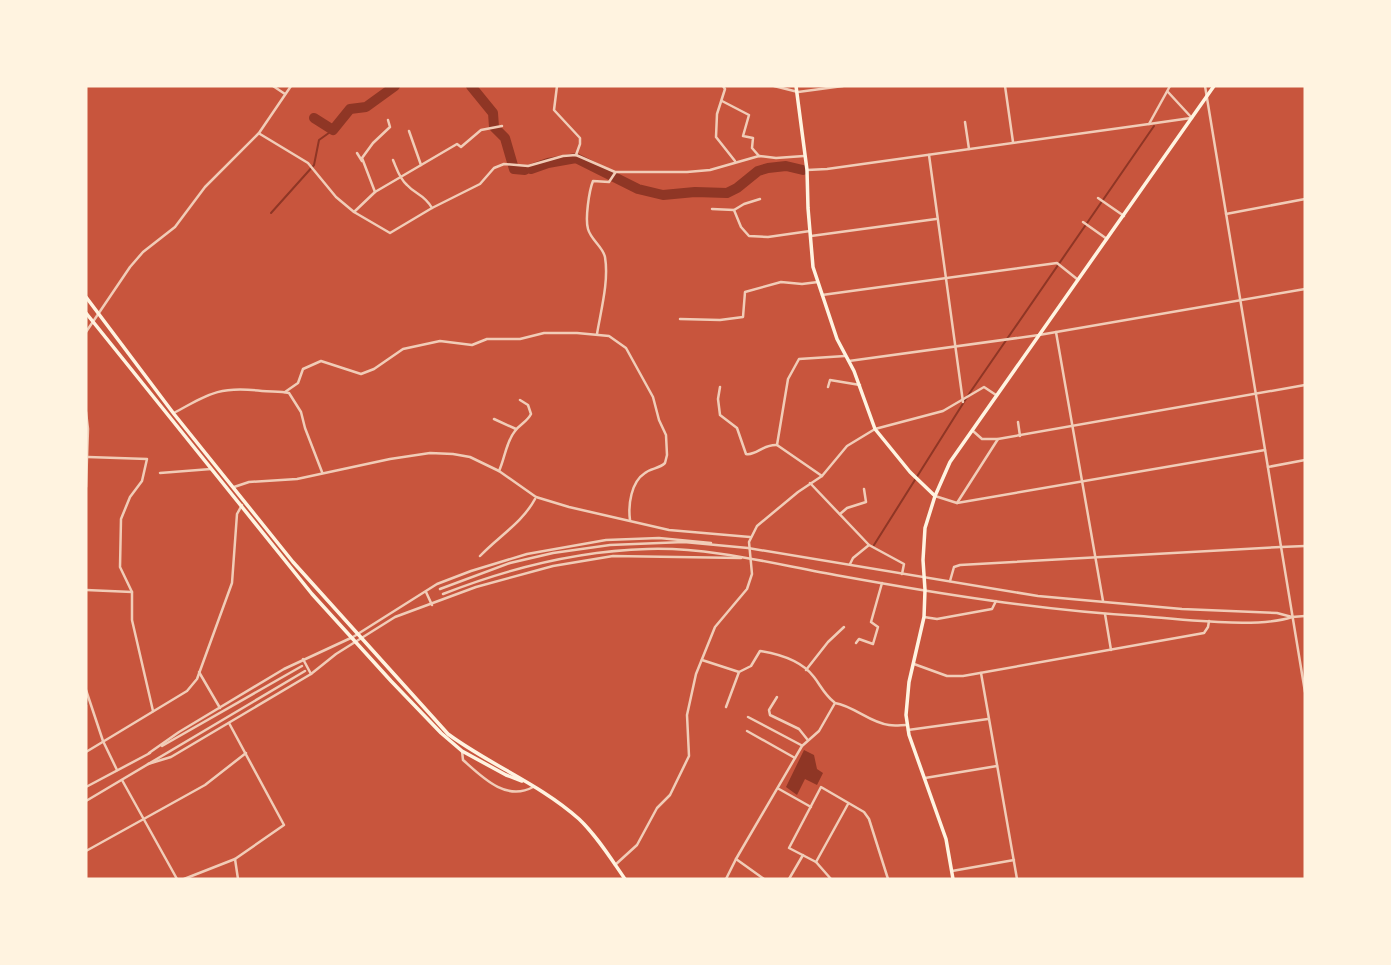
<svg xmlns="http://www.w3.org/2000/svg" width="1391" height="965" viewBox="0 0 1391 965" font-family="Signika,sans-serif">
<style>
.water{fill:#8f3625}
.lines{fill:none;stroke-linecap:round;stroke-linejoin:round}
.stream{stroke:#8f3625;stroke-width:2}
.river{stroke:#8f3625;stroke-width:10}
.minor{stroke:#f1ccb7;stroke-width:2.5}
.tertiary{stroke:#f1ccb7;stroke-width:2.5}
.secondary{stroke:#fff3e0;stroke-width:3.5}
.primary{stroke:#fff3e0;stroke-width:3.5}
</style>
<rect width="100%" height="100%" fill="#c8553d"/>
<polygon class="water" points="804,750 814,755 817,769 823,773 817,785 805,779 797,795 786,787"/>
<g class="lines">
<g class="stream">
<polyline points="271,213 314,165 319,140 333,130"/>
<polyline points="874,545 969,394 1154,126"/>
<polyline points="86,700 87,704"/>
</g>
<g class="river">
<polyline points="471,86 493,113 494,127 505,138 514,169 525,170"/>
<polyline points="314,118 333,130 350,109 366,107 395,86"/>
<polyline points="531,169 548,163 576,158 638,189 663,195 695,192 727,193 737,188 758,171 768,168 786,166 803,170"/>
</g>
<g class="minor">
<polyline points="273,86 285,94"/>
<polyline points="557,86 554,110 580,138 580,144 576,155"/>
<polyline points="723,86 725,89 717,114 716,137 735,161"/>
<polyline points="774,86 798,92 843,86"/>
<polyline points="1168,92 1192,118"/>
<polyline points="722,101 749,115 743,136 753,138 752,148 759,156"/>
<polyline points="965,122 969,149"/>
<polyline points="1149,124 1191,118"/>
<polyline points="409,131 421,165"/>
<polyline points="260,134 308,163 336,197 354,212 390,233 432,208 480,184 494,168 504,164 528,166 563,156 576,155 615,172 687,172 710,170 759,156 776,158 804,156"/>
<polyline points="357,153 362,161"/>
<polyline points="929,155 963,402"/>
<path d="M393,160c4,9 6,18 14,25 9,10 17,9 25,23"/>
<polyline points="375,192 362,158 373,143 390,127 388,120"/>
<polyline points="712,209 734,210 741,227 749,236 768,237 810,231"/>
<polyline points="734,210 744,204 760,199"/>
<polyline points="354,212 375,192 457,144 461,147 481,130 502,126"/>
<polyline points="1226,214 1305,199"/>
<polyline points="811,236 936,219"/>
<polyline points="822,295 1057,263 1077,279"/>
<polyline points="680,319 720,320 743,317 745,292 781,282 802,284 818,282"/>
<polyline points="1056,332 1103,601"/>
<path d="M597,334c4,-24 12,-53 8,-77 -2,-10 -14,-17 -17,-28 -3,-10 1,-38 5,-48l16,1 6,-9"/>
<polyline points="849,361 1039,335 1305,289"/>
<path d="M720,387l-2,12 2,16 17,13 9,26c11,2 16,-10 31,-9"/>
<polyline points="828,387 830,380 860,385"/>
<path d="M285,392l13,-9 5,-14 18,-8 40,13 13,-5 29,-20 37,-8 32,4 15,-6h33l24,-6h33l32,3 17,12 27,49 6,23 7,15 1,20 -2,8c-6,6 -14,5 -20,10 -14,9 -17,32 -15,47"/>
<path d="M174,413c36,-20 46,-27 88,-22 9,1 18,0 27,2l12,19 4,16 17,44"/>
<polyline points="494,419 516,429"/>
<polyline points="1018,422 1020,436"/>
<polyline points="973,431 982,439 998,439 1305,385"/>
<polyline points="88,457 147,459 142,481 130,497 121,519 120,567 132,592 132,620 153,711"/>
<polyline points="1268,467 1305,460"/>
<path d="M499,471c6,-13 7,-29 16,-40 5,-7 12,-9 16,-17l-3,-9 -8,-5"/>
<polyline points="160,473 211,469"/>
<polyline points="822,476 777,445 788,379 799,359 845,356"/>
<polyline points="810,483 869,545 904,564 902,574"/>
<polyline points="234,487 249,482 297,479 390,459 430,453 453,454 470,457 499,471 536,497 569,507 669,530 750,537"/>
<polyline points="935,496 957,503 1265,450"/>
<polyline points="957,503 998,439"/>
<polyline points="840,514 847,508 866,502 864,489"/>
<polyline points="1281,547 1305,546"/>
<path d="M480,556c19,-20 42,-33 55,-57"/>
<polyline points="850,564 853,558 869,545"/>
<polyline points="86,590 132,592"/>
<polyline points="1105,614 1111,650"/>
<polyline points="924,617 937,619 992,609 996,601"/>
<polyline points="1292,617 1305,616"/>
<polyline points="856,643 859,639 873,644 878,627 871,622 882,583"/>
<polyline points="303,659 311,674"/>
<path d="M702,660l37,12 12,-6 9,-15c19,3 41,9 54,26 7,9 10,17 20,25"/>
<polyline points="914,664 947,676 963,676 1204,633 1208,627 1209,621"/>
<polyline points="806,670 828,642 844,627"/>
<polyline points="199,672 220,708"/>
<polyline points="981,673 1017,879"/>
<polyline points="777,697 769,710 770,715 799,729 807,739"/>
<polyline points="726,707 739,672"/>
<polyline points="748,717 801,745"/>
<polyline points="908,730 988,719"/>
<polyline points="747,731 795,758"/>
<path d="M462,751l1,9c19,17 43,42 70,27"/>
<polyline points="86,752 187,691 197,679 232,583 237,514 242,505"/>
<polyline points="925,778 997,766"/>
<polyline points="122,780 177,879"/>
<polyline points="779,789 811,807"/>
<polyline points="86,851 205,785 246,753"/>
<polyline points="235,859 238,879"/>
<polyline points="816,862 848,804"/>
<polyline points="615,865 637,845 657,808 670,795 689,756 687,715 696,674 715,627 747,589 752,574 749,542 757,526 798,492 822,476 847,446 875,429 943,411 984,387 996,395"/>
<polyline points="952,871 1014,860"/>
<polyline points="184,879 235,859 284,825 229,723"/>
<polyline points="726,879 736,859"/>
<path d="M764,879l-28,-20 66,-113 17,-15 16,-28c19,3 35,20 54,22 6,1 12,0 18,0"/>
<polyline points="789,879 803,855"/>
<polyline points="831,879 816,862 789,848 821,787 864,812 869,819 888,879"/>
</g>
<g class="tertiary">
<polyline points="1005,86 1013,142"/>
<polyline points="1205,86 1305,692"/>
<polyline points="807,170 827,169 1149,124 1170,86"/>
<polyline points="1098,198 1124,216"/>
<polyline points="1083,222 1107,239"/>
<polyline points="86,332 130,267 143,252 175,227 205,187 259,133 291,86"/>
<polyline points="86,412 88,429 86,487"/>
<polyline points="950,581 954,567 960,565 1281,547"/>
<polyline points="440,589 510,563 553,553 610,545 684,542 748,548 1038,596 1182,609 1277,613 1292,617"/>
<polyline points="426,592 432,605"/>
<path d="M443,594c66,-26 133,-43 205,-45 66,-2 129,16 193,27 99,18 199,34 299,40 39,3 118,13 152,1"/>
<polyline points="86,690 103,741 117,770"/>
<polyline points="162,746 302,666"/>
<polyline points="149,753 179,732 284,669 353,637 437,584 471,571 527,554 606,540 659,538 711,543"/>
<polyline points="148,764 171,757 311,674 336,654 395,617 476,587 553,566 613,556 741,558"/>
<polyline points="86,787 150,753"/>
<polyline points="86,801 305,671"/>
</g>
<polyline class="secondary" points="796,86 807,170 808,208 813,267 837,339 854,371 875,429 910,472 935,496"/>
<g class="primary">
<path d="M86,297l88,117 119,148 155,172c42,31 92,50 131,85 18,17 32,40 46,60"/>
<polyline points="86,313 312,594 391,681 441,733 462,751 506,775 522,781"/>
<polyline points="953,879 946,839 909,735 906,715 909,682 924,617 925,590 923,560 925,528 935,496 950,462 1214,86"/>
</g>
</g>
<rect width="1391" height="965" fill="none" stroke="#fff3e0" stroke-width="175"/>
</svg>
